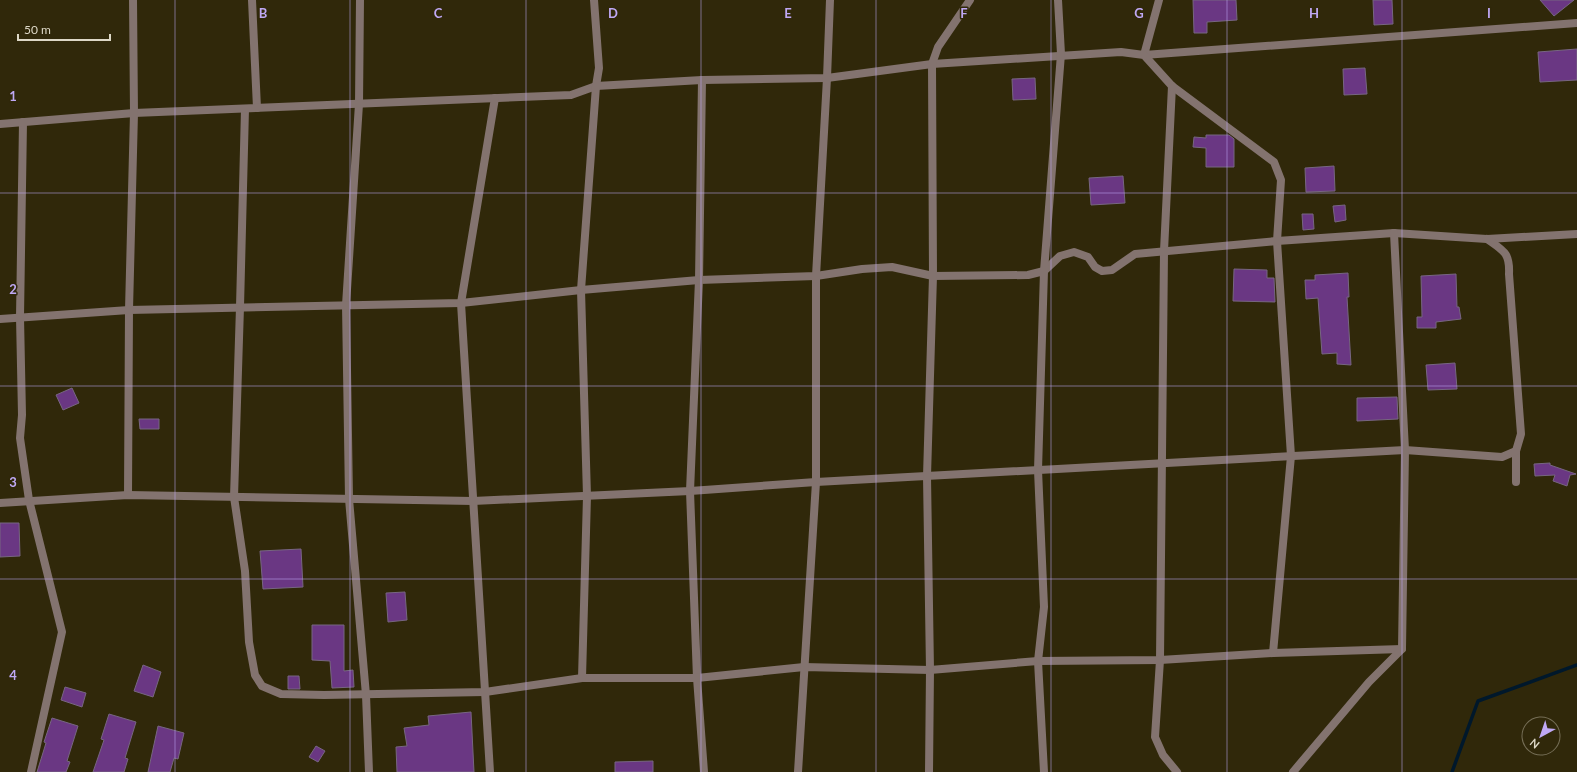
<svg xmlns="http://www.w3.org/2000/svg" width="1577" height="772" viewBox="0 0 1577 772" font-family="Lato,sans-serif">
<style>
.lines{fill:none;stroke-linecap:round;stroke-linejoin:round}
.stream{stroke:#00182b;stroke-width:3.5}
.building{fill:#6a3783;stroke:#776681}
.minor{stroke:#83736f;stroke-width:8}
.grid{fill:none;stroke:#bfa8f4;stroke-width:1;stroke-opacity:0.55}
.grid-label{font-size:13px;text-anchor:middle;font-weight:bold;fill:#bfa8f4;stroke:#30280a;stroke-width:3;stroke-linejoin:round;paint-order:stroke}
</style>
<rect width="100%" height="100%" fill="#30280a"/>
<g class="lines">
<polyline class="stream" points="1452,772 1478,701 1577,665"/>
</g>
<g class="building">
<polygon points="1193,0 1236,0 1237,20 1207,22 1207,33 1194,33"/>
<polygon points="1373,0 1392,0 1393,24 1374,25"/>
<polygon points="1540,0 1574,0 1554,16"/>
<polygon points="1577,49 1577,80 1540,82 1538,52"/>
<polygon points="1365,68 1367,94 1344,95 1343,69"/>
<polygon points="1035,78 1036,99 1013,100 1012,79"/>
<polygon points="1206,135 1229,135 1234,139 1234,167 1206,167 1206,148 1193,147 1194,137 1206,138"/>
<polygon points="1334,166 1335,191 1306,192 1305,168"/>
<polygon points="1123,176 1125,203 1091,205 1089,178"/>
<polygon points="1345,205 1346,220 1335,222 1333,206"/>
<polygon points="1302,214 1313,214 1314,229 1303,230"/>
<polygon points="1234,269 1267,270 1267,278 1274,278 1275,302 1233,301"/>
<polygon points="1348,273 1349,297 1347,297 1351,365 1337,364 1337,353 1322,354 1318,298 1306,299 1305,280 1315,280 1315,275"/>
<polygon points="1456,274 1457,307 1459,307 1461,319 1436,322 1436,328 1417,328 1417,317 1422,317 1421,276"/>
<polygon points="1455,363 1457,389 1428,390 1426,365"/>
<polygon points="72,388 79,403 63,410 56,395"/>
<polygon points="1397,397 1398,419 1357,421 1357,398"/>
<polygon points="139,419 159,419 159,429 140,429"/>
<polygon points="1550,463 1550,465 1576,474 1570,475 1567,486 1553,481 1555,475 1535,476 1534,464"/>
<polygon points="0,523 19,523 20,556 0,557"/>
<polygon points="301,549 303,587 263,589 260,551"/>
<polygon points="405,592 407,620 388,622 386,593"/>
<polygon points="312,625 344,625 344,671 353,670 354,687 332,688 330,661 312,660"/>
<polygon points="143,665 161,672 153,697 134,691"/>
<polygon points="288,676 299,676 300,689 288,689"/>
<polygon points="65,687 86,693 82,707 61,700"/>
<polygon points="471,712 474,772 397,772 396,747 407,746 404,728 429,725 428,716"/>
<polygon points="109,714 136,722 125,758 128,759 124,772 93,772 104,740 101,739"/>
<polygon points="52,718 78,726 67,761 70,762 66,772 37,772 46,743 44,742"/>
<polygon points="158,726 184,733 178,759 174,758 170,772 148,772"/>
<polygon points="316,746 325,751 318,762 309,757"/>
<polygon points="653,761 653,772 615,772 615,762"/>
</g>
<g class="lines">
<g class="minor">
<polyline points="252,0 257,108"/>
<polyline points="360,0 359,104 346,305 349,499 366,695 369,772"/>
<polyline points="1159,0 1144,55 1577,23"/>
<polyline points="702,80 699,280 690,491 697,678 704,772"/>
<polyline points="1172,86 1164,251 1160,660 1155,737 1163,755 1177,772"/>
<polyline points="245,109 240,307 234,497 245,571 249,642 255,675 262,686 281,694 324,695 485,692 582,678 697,678 804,667 930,670 1038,661 1160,660 1273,653 1402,649"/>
<polyline points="23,122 20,317 22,415 20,438 29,500 62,632 31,772"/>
<polyline points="0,124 134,113 571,95 596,86 702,80 827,78 932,64 1121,52 1144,55 1172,86 1274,162 1281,180 1277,241 1291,456 1273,653"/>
<polyline points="0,319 129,310 461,303 581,290 699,280 816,276 862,269 892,267 933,276 1028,275 1044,271 1060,256 1074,252 1088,257 1095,267 1102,271 1112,270 1135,254 1277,241 1394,233 1487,239 1577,234"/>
<polyline points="1516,482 1516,451"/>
<polyline points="128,495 129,310 134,113 133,0"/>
<path d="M0,503l128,-8 345,6 217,-10 126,-9 589,-32 97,7 14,-6 5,-17 -12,-160c1,-21 -5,-23 -22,-35"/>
<polyline points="582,678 587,496 581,290 596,86 599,68 594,0"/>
<polyline points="490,772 461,303 495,98"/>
<polyline points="798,772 816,482 816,276 827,78 830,0"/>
<polyline points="929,772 930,670 927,476 933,276 932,64 938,47 970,0"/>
<polyline points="1044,772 1038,661 1044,607 1038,470 1044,271 1061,54 1058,0"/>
<polyline points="1293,772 1369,682 1402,649 1405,450 1394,233"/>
</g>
</g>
<path class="grid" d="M175,0v772M350,0v772M526,0v772M701,0v772M876,0v772M1051,0v772M1227,0v772M1402,0v772M0,193h1577M0,386h1577M0,579h1577"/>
<g class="grid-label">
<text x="263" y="18">B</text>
<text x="438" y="18">C</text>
<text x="613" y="18">D</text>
<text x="788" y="18">E</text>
<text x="964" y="18">F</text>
<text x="1139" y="18">G</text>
<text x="1314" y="18">H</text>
<text x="1489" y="18">I</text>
<text x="13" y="101">1</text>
<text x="13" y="294">2</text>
<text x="13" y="487">3</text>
<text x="13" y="680">4</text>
</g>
<g transform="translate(1541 736) rotate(220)"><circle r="19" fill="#30280a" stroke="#756e56"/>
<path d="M0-3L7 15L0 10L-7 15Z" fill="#bfa8f4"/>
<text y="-6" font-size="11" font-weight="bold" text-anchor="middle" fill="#ddd8c7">N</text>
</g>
<path d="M18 34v6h92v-6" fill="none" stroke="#ddd8c7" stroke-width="2"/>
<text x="24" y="34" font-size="12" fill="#ddd8c7" stroke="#30280a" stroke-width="3" paint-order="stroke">50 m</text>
</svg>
